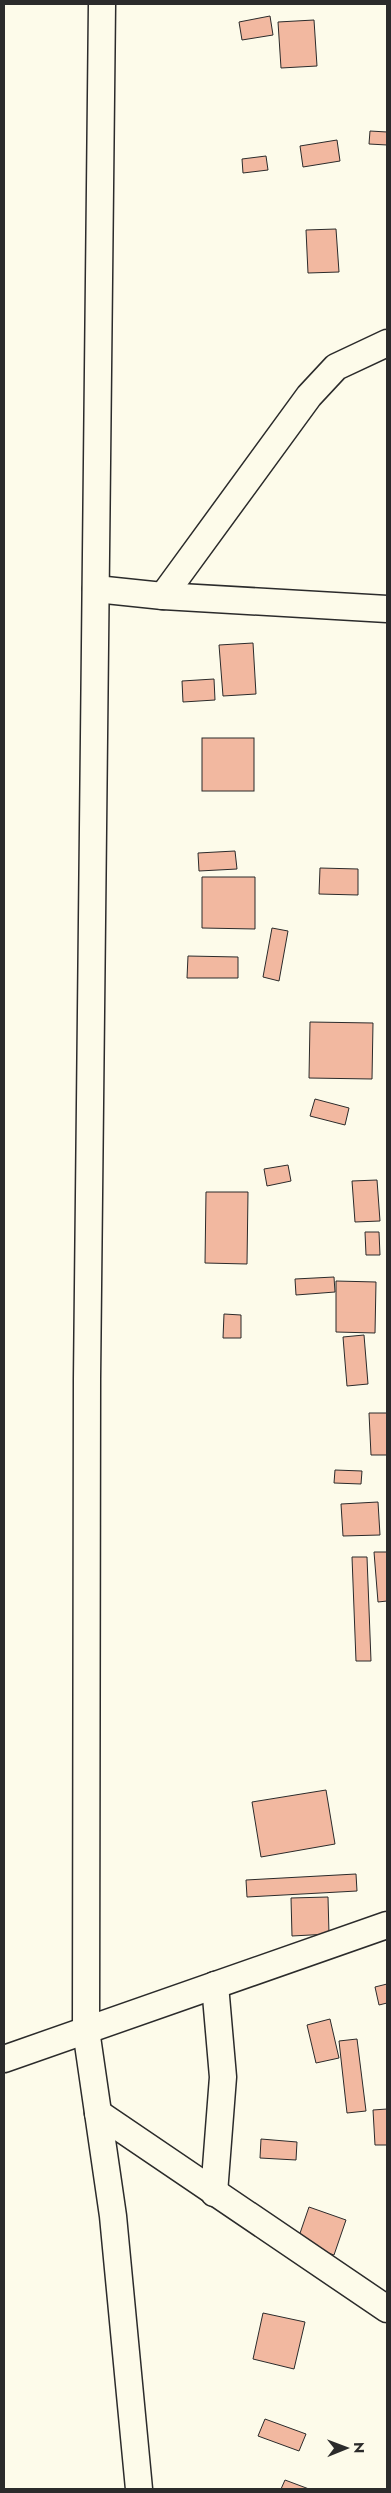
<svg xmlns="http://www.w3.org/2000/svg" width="391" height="2493" viewBox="0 0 391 2493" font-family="Jost,sans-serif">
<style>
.building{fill:#f2b8a0;stroke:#2b2b2b}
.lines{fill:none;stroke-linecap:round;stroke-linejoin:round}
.minor-casing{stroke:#2b2b2b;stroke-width:29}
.minor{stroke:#fdfbea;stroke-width:26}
</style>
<rect width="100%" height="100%" fill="#fdfbea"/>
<g class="building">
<polygon points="270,16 273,35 242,40 239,22"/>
<polygon points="314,20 317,66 281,68 278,22"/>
<polygon points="370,131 387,132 387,145 369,144"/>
<polygon points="337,140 340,161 303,167 300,146"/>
<polygon points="266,156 268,170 243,173 242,159"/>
<polygon points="336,229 339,272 308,273 306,230"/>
<polygon points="253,643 256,694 223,696 219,645"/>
<polygon points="214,679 215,700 183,702 182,681"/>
<rect x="202" y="738" width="52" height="53"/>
<polygon points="235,851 237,869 199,871 198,853"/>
<polygon points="320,868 358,869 358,895 319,894"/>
<polygon points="202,877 255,877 255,929 202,928"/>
<polygon points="272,928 288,931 279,981 263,977"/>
<polygon points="188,956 238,957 238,978 187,978"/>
<polygon points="310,1022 373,1023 372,1079 309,1078"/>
<polygon points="315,1099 349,1108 345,1125 310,1116"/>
<polygon points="288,1165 291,1181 267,1186 264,1169"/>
<polygon points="377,1180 380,1221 355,1222 352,1181"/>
<polygon points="206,1192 248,1192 247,1264 205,1263"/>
<polygon points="365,1232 379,1232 380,1255 366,1255"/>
<polygon points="334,1277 335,1292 296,1295 295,1279"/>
<polygon points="336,1281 376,1282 375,1333 336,1332"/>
<polygon points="224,1314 241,1315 241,1338 223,1338"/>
<polygon points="364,1335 368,1384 347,1386 343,1337"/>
<polygon points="369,1413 387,1413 387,1455 371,1455"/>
<polygon points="335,1470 362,1471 361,1484 334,1483"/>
<polygon points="378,1502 380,1535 343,1536 341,1504"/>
<polygon points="374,1552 387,1552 387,1601 378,1602"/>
<polygon points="352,1557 367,1557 371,1661 356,1661"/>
<polygon points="326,1790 335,1844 261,1857 252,1802"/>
<polygon points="356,1874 357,1891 247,1897 246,1880"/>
<polygon points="328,1897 329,1934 292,1936 291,1898"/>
<polygon points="387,1984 387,2003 379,2005 375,1987"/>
<polygon points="330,2019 339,2058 316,2063 307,2025"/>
<polygon points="357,2039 366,2111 347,2113 339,2041"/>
<polygon points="387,2109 387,2145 375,2145 373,2110"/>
<polygon points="261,2139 297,2142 296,2160 260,2158"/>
<polygon points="309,2207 346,2220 334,2255 297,2242"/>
<polygon points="263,2313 305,2322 294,2369 253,2359"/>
<polygon points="265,2419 306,2434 299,2451 258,2436"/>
<polygon points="285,2480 309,2489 281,2489"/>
</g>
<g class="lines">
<defs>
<g id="minor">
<polyline points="102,4 87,1379 86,2030 113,2216 139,2489"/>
<polyline points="96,589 163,596 387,609"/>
<polyline points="163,596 309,396 336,367 387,343"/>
<polyline points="4,2059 387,1925"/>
<polyline points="98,2113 387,2309"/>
<polyline points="214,2193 223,2077 215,1985"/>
</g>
</defs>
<use href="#minor" class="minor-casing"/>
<use href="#minor" class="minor"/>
</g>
<rect width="391" height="2493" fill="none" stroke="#2b2b2b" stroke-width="10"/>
<g transform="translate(346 2448) rotate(89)" stroke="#fdfbea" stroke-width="4" paint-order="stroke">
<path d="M0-4L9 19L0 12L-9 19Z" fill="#2b2b2b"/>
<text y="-8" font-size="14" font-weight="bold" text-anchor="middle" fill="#2b2b2b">N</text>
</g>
</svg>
